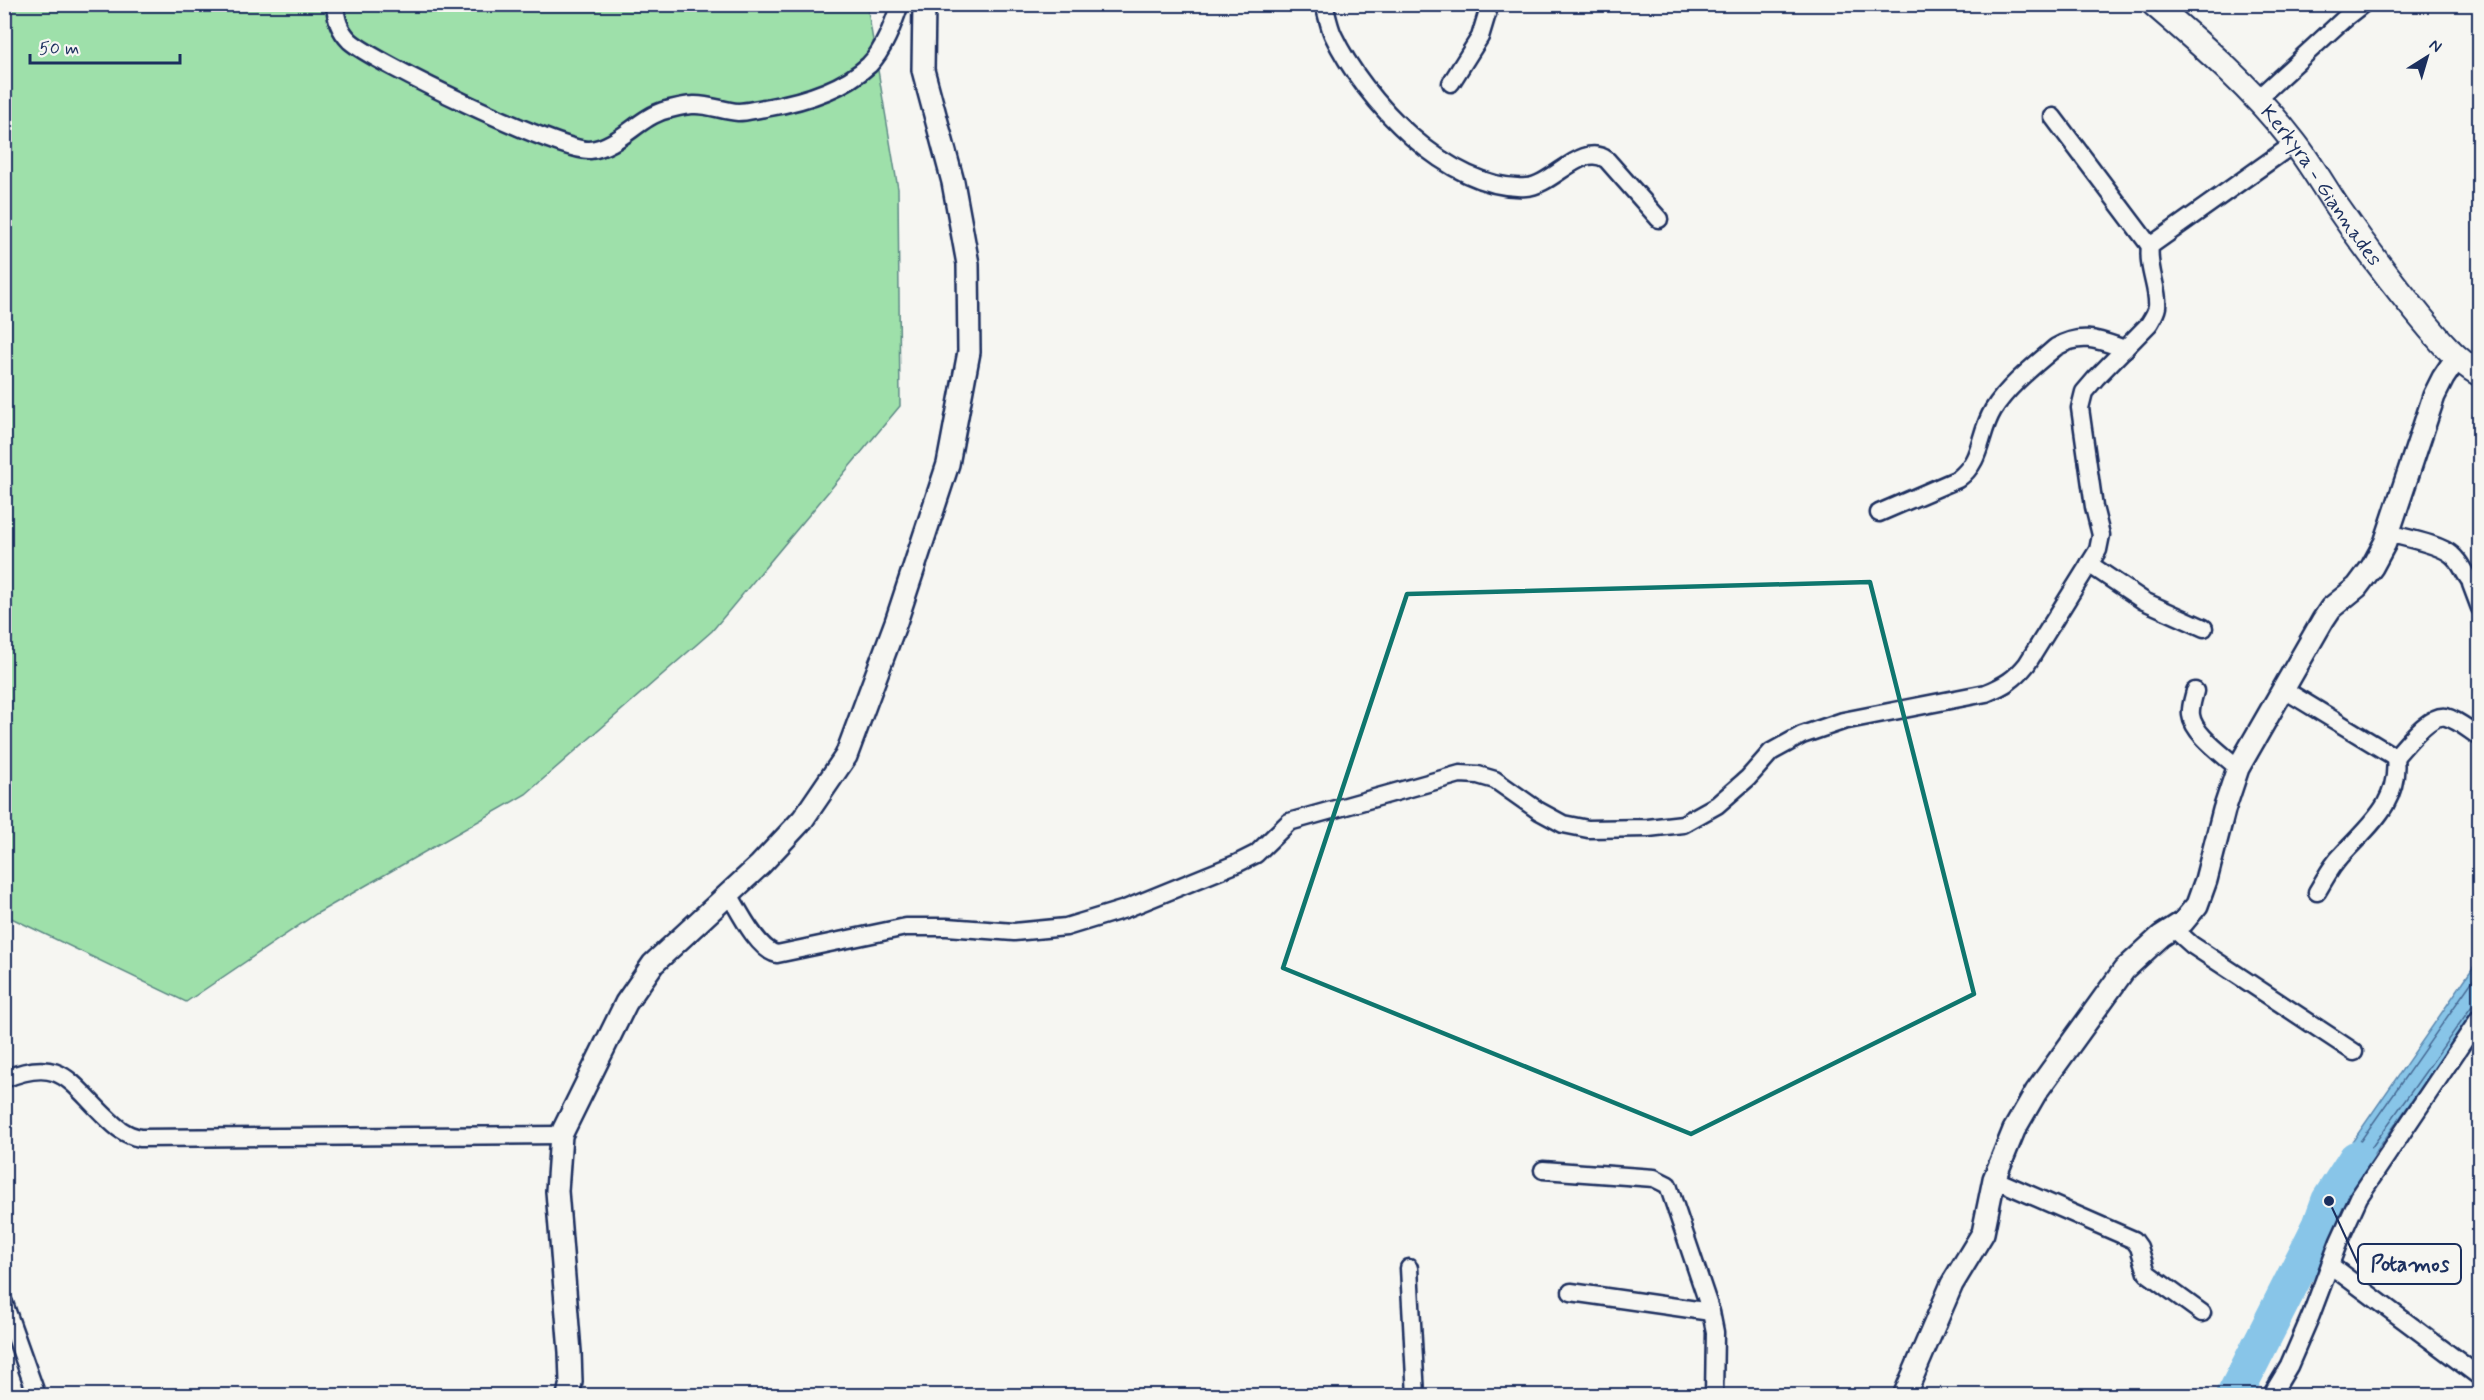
<svg xmlns="http://www.w3.org/2000/svg" width="2484" height="1400" viewBox="0 0 2484 1400" font-family="Mynerve,sans-serif">
<style>
.green{fill:#9ee0aa;stroke:#5c8884;stroke-width:1.5}
.water{fill:#88c5e8;stroke:#5c89b1;stroke-width:1.5}
.lines{fill:none;stroke-linecap:round;stroke-linejoin:round}
.shore{stroke:#476b95;stroke-width:1.5}
.river{stroke:#88c5e8;stroke-width:36}
.minor-casing{stroke:#1b2f5e;stroke-width:21}
.tertiary-casing{stroke:#1b2f5e;stroke-width:26}
.secondary-casing{stroke:#1b2f5e;stroke-width:28}
.minor{stroke:#f6f6f2;stroke-width:16}
.tertiary{stroke:#f6f6f2;stroke-width:21}
.secondary{stroke:#f6f6f2;stroke-width:24}
.marked{fill:none;stroke:#0f766e;stroke-width:4.5;stroke-linejoin:round}
.labels{text-anchor:middle;stroke-width:5;stroke-linejoin:round;paint-order:stroke}
.street-label{font-size:21px;fill:#1b2f5e;stroke:#f6f6f2}
.leader{fill:none;stroke:#1b2f5e;stroke-width:2}
.callout-dot{fill:#1b2f5e;stroke:#f6f6f2;stroke-width:2}
.callout{fill:#f6f6f2;stroke:#1b2f5e;stroke-width:2}
.callout-label{font-size:22px;text-anchor:middle;font-weight:bold;fill:#1b2f5e}
</style>
<rect width="100%" height="100%" fill="#f6f6f2"/>
<filter id="ink" filterUnits="userSpaceOnUse"><feTurbulence type="fractalNoise" baseFrequency=".0167" numOctaves="2"/><feDisplacementMap in="SourceGraphic" scale="12" xChannelSelector="R" yChannelSelector="G"/><feConvolveMatrix kernelMatrix="1 2 1 2 8 2 1 2 1" color-interpolation-filters="sRGB"/></filter>
<g filter="url(#ink)">
<polygon class="green" points="4,5 867,5 898,189 900,406 712,631 526,794 316,914 186,1002 5,915"/>
<polygon class="water" points="2479,959 2479,1005 2349,1190 2329,1201 2321,1187"/>
<g class="lines">
<polyline class="shore" points="2480,970 2329,1186 2331,1191 2345,1185 2472,1006 2480,1003"/>
<polyline class="river" points="2234,1396 2320,1226 2329,1201 2356,1159"/>
<defs>
<g id="minor">
<path d="M335,4c1,15 4,26 15,37 25,22 210,111 240,109 29,-3 49,-33 76,-40 9,-2 19,-5 27,-5 15,-1 30,6 45,7 9,0 19,-3 27,-4 36,-6 76,-17 104,-43 15,-15 24,-41 31,-61"/>
<path d="M1324,4c3,11 5,22 9,31 30,64 116,157 193,152 27,-1 56,-46 81,-27l52,59"/>
<polyline points="1451,83 1480,37 1490,4"/>
<polyline points="2257,99 2345,18 2363,4"/>
<polyline points="2053,117 2150,246"/>
<path d="M1879,513l79,-34c25,-19 20,-44 35,-69 15,-24 42,-45 63,-63 26,-15 43,-7 69,2"/>
<path d="M2388,533c17,5 52,11 64,22 13,11 12,25 28,33"/>
<polyline points="2089,564 2144,601 2204,628"/>
<polyline points="2471,584 2480,608"/>
<path d="M2283,689l112,68c11,-12 35,-44 51,-40 12,3 24,14 34,20"/>
<path d="M2195,691c-2,8 -5,16 -4,24 2,19 33,40 47,53"/>
<path d="M2317,892c8,-13 14,-26 24,-36 28,-31 59,-53 54,-99"/>
<path d="M729,894c10,17 29,56 48,60l129,-27h41l67,5 52,-5 59,-18 113,-46 18,-9 33,-32 171,-48 18,1 17,5 44,31 24,13 25,5 60,-1 35,-4 34,-19 31,-27 23,-26 31,-17 41,-14 143,-28c18,-7 29,-14 41,-29l71,-114 3,-15 -7,-28 -14,-99 4,-16 12,-14 53,-54c3,-5 7,-11 8,-17 2,-18 -10,-38 -7,-61l145,-103"/>
<polyline points="2174,929 2192,945 2354,1052"/>
<path d="M4,1079c56,-23 64,1 102,38 10,10 19,18 34,21l421,-3"/>
<polyline points="1543,1170 1654,1178 1668,1185 1711,1312 1715,1332 1714,1396"/>
<polyline points="1994,1179 2134,1240 2139,1247 2147,1273 2202,1313"/>
<polyline points="2330,1265 2480,1377"/>
<polyline points="1409,1268 1416,1396"/>
<polyline points="1571,1292 1711,1312"/>
<polyline points="4,1303 37,1396"/>
<polyline points="2271,1396 2289,1366 2311,1315 2339,1241 2359,1197 2480,1017"/>
</g>
<g id="tertiary">
<polyline points="568,1396 571,1382 570,1352 557,1191 561,1135 626,1003 653,964 760,865 803,819 846,756 896,622 948,464 969,352 968,264 953,182 923,70 924,4"/>
<polyline points="1904,1396 1952,1284 1983,1233 1994,1179 2014,1130 2036,1092 2124,970 2161,936 2183,922 2197,905 2206,880 2224,810 2238,768 2323,620 2331,608 2357,587 2372,567 2385,543 2434,396 2443,378 2457,357"/>
</g>
<g id="secondary">
<path id="s1" d="M2154,4c49,42 99,85 139,137 16,20 29,43 43,64 26,38 53,74 82,109 18,22 37,46 62,60"/>
</g>
</defs>
<use href="#minor" class="minor-casing"/>
<use href="#tertiary" class="tertiary-casing"/>
<use href="#secondary" class="secondary-casing"/>
<use href="#minor" class="minor"/>
<use href="#tertiary" class="tertiary"/>
<use href="#secondary" class="secondary"/>
</g>
</g>
<path class="marked" d="M1870,582l104,412 -283,140 -408,-166 124,-374z"/>
<g class="labels">
<g class="street-label">
<text dy="7" stroke="none"><textPath href="#s1" startOffset="248">Kerkyra - Giannades</textPath></text>
</g>
</g>
<path class="leader" d="M2329 1201L2358 1264"/>
<circle class="callout-dot" cx="2329" cy="1201" r="6"/>
<rect class="callout" x="2358" y="1244" width="103" height="40" rx="6"/>
<g class="callout-label">
<text x="2410" y="1271">Potamos</text>
</g>
<rect width="2484" height="1400" fill="none" stroke="#f6f6f2" stroke-width="24"/>
<rect x="12" y="12" width="2460" height="1376" fill="none" stroke="#1b2f5e" stroke-width="2" filter="url(#ink)"/>
<g transform="translate(2427 57) rotate(37)" stroke="#f6f6f2" stroke-width="4.5" paint-order="stroke">
<path d="M0-4.5L10 22L0 15L-10 22Z" fill="#1b2f5e"/>
<text y="-9" font-size="16" font-weight="bold" text-anchor="middle" fill="#1b2f5e">N</text>
</g>
<path d="M30 54v9h150v-9" fill="none" stroke="#1b2f5e" stroke-width="3"/>
<text x="39" y="54" font-size="18" fill="#1b2f5e" stroke="#f6f6f2" stroke-width="4.5" paint-order="stroke">50 m</text>
</svg>
